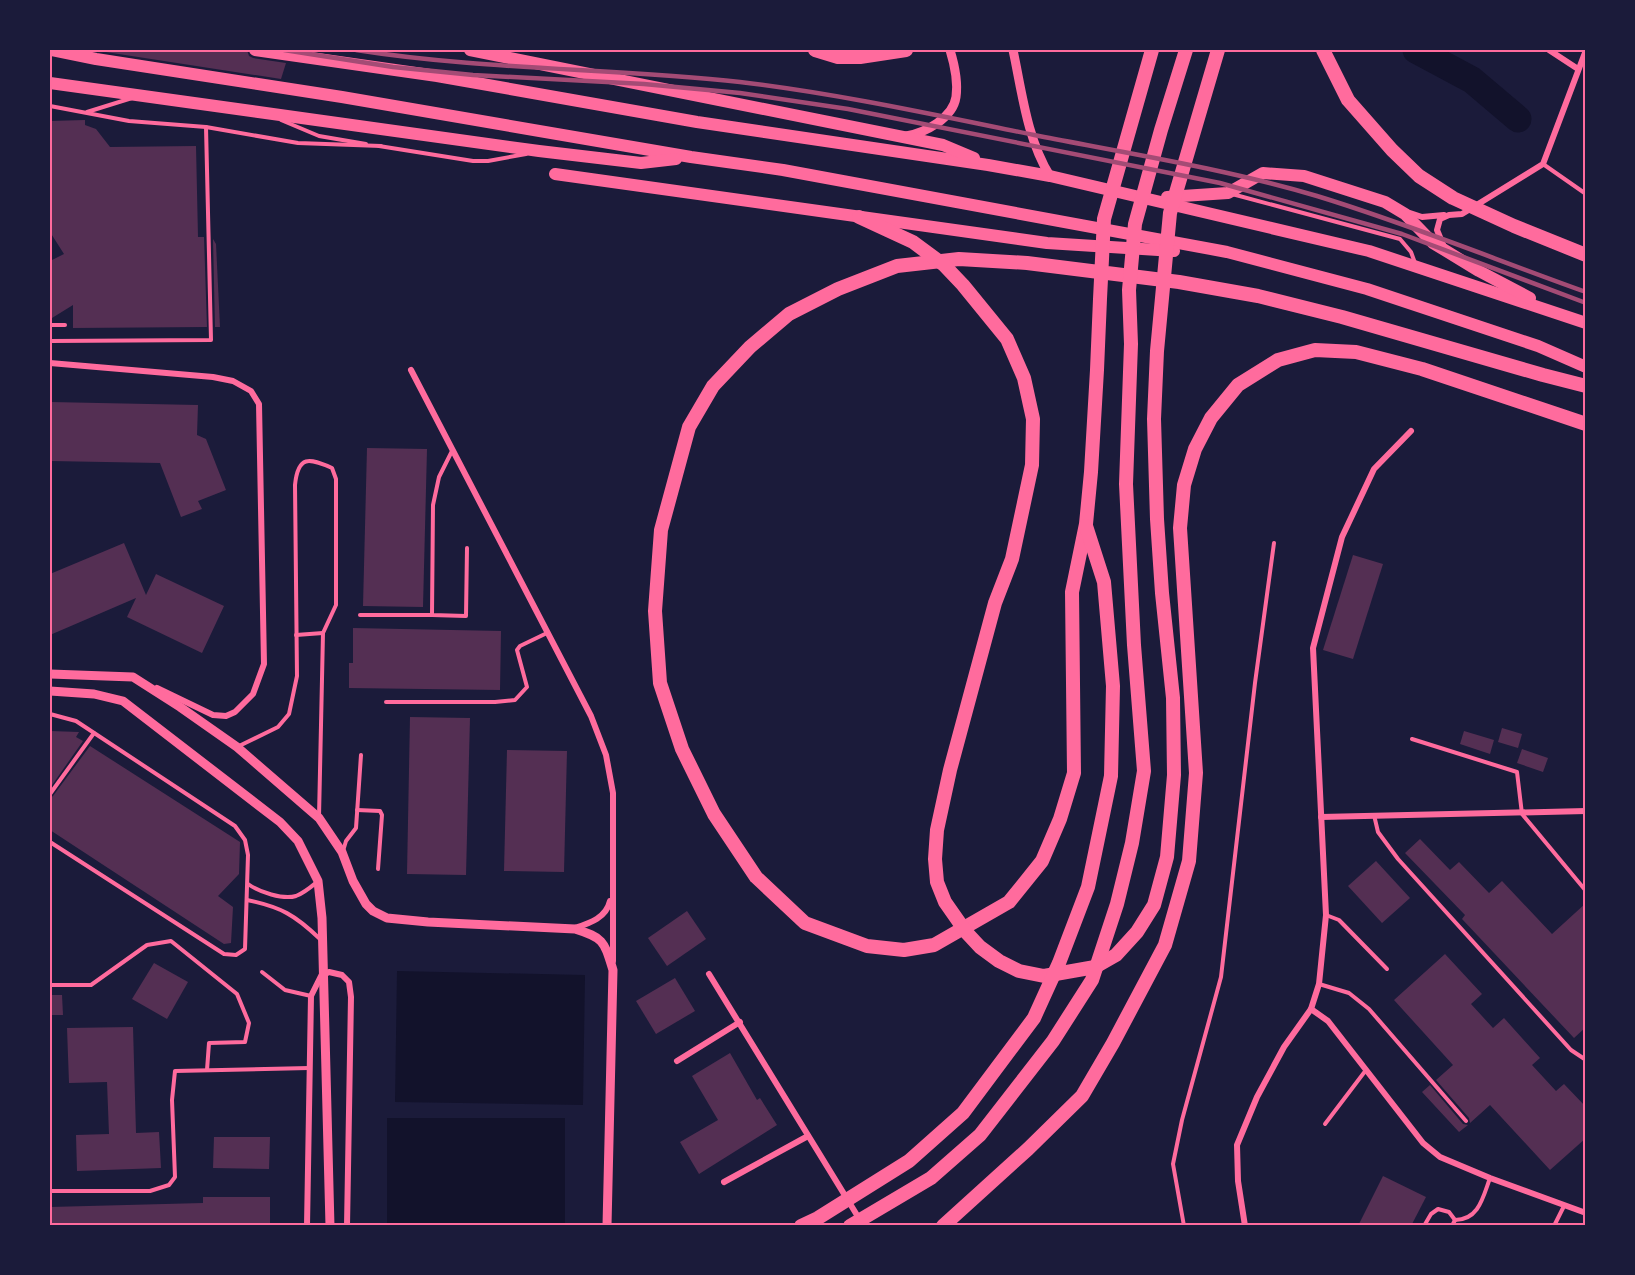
<svg xmlns="http://www.w3.org/2000/svg" width="1635" height="1275" viewBox="0 0 1635 1275" font-family="'Fira Sans',sans-serif">
<style>
.water{fill:#12122b}
.lines{fill:none;stroke-linecap:round;stroke-linejoin:round}
.river{stroke:#12122b;stroke-width:27}
.building{fill:#542f53}
.service{stroke:#ff6b9d;stroke-width:4}
.minor{stroke:#ff6b9d;stroke-width:6}
.tertiary{stroke:#ff6b9d;stroke-width:9}
.trunk{stroke:#ff6b9d;stroke-width:12}
.motorway{stroke:#ff6b9d;stroke-width:14}
.rail{stroke:#a44b75;stroke-width:4.5}
.neatline{fill:none;stroke:#ff6b9d;stroke-width:2}
</style>
<rect width="100%" height="100%" fill="#1b1b3a"/>
<g class="water">
<polygon points="397,971 585,975 583,1105 395,1102"/>
<rect x="387" y="1118" width="178" height="107"/>
</g>
<g class="lines">
<polyline class="river" points="1416,50 1472,80 1518,119"/>
</g>
<g class="building">
<polygon points="93,50 247,50 249,56 253,58 286,63 281,79"/>
<polygon points="85,120 85,125 96,129 110,147 196,146 198,237 204,237 207,327 73,328 73,305 52,318 50,261 64,254 50,232 50,121"/>
<polygon points="213,239 216,244 220,327 215,327"/>
<polygon points="50,402 198,405 197,435 206,439 226,490 198,501 202,509 181,517 160,463 50,461"/>
<polygon points="367,448 427,449 423,607 363,606"/>
<polygon points="124,543 146,595 156,574 224,606 202,653 127,617 136,598 50,635 50,574"/>
<polygon points="1353,555 1383,564 1353,659 1323,650"/>
<polygon points="353,628 501,631 500,690 349,688 349,663 353,663"/>
<polygon points="410,717 470,718 466,875 407,874"/>
<polygon points="1502,728 1522,734 1518,748 1498,742"/>
<polygon points="50,731 79,732 76,737 83,741 50,788"/>
<polygon points="1464,731 1494,740 1490,754 1460,744"/>
<polygon points="90,746 240,842 239,874 218,896 233,907 231,943 224,944 50,830 50,798 53,796"/>
<polygon points="1522,749 1548,758 1543,772 1517,763"/>
<polygon points="507,750 567,751 564,872 504,871"/>
<polygon points="1420,839 1450,870 1459,862 1489,893 1502,881 1552,934 1586,903 1586,1027 1574,1038 1462,919 1465,915 1405,853"/>
<polygon points="1376,861 1410,898 1382,923 1348,886"/>
<polygon points="687,911 706,939 667,966 648,938"/>
<polygon points="1445,954 1482,994 1471,1004 1493,1028 1504,1018 1540,1058 1532,1065 1556,1091 1564,1084 1586,1107 1586,1138 1550,1170 1490,1105 1470,1123 1469,1118 1436,1080 1453,1065 1394,1000"/>
<polygon points="154,963 188,982 167,1019 132,999"/>
<polygon points="675,978 695,1011 656,1034 636,1001"/>
<polygon points="50,995 62,995 63,1015 50,1015"/>
<polygon points="133,1027 136,1133 159,1132 161,1168 77,1171 76,1135 109,1134 107,1082 69,1083 67,1028"/>
<polygon points="730,1053 757,1100 760,1098 777,1125 699,1174 680,1142 718,1120 692,1076"/>
<polygon points="1430,1085 1463,1124 1468,1125 1459,1132 1422,1092"/>
<polygon points="214,1137 270,1137 269,1169 213,1168"/>
<polygon points="1383,1176 1426,1197 1411,1226 1358,1226"/>
<polygon points="203,1197 270,1197 270,1226 50,1226 50,1207 203,1203"/>
</g>
<g class="lines">
<g class="service">
<polyline points="50,106 129,121 206,127 298,143 381,146"/>
<polyline points="87,112 132,98"/>
<polyline points="281,120 319,136 366,144"/>
<polyline points="379,146 473,161 488,161 526,154"/>
<polyline points="1543,164 1586,194"/>
<polyline points="1232,194 1400,239 1411,252 1415,263"/>
<polyline points="50,325 65,325"/>
<polyline points="50,341 211,340 206,127"/>
<polyline points="452,451 439,477 433,505 432,615 466,616 467,548"/>
<polyline points="360,615 432,615"/>
<polyline points="296,635 323,633"/>
<polyline points="386,702 495,702 515,700 527,687 517,650 520,646 547,633"/>
<polyline points="50,714 76,721 235,826 245,840 248,855 245,949 236,955 224,954 50,842"/>
<polyline points="1412,739 1517,772 1522,814 1586,891"/>
<path d="M239,746l39,-19 11,-13 8,-38 -2,-191c3,-30 14,-27 37,-17l4,11v126l-13,28 -4,184"/>
<polyline points="50,794 94,733"/>
<polyline points="357,810 380,811 382,815 378,869"/>
<polyline points="1374,815 1378,832 1398,859 1571,1050 1586,1060"/>
<polyline points="343,851 346,841 356,828 361,755"/>
<path d="M248,884c11,8 35,16 48,12 8,-3 15,-9 21,-14"/>
<path d="M247,900c34,7 48,15 73,39"/>
<polyline points="1326,915 1339,920 1387,969"/>
<polyline points="262,972 285,990 311,996"/>
<polyline points="1319,984 1349,993 1369,1009 1466,1121"/>
<polyline points="50,985 91,985 147,945 171,941 237,994 249,1023 245,1042 209,1043 207,1070"/>
<polyline points="1325,1124 1366,1070"/>
<polyline points="50,1191 150,1191 169,1185 175,1177 172,1100 175,1071 309,1068"/>
<path d="M1455,1220c24,0 28,-23 35,-42"/>
<polyline points="1184,1226 1173,1164 1182,1120 1221,977 1255,683 1274,543"/>
<polyline points="1424,1226 1431,1214 1438,1209 1449,1212 1455,1220"/>
<polyline points="1452,1226 1455,1220"/>
<polyline points="1554,1226 1564,1206"/>
</g>
<g class="minor">
<polyline points="1549,50 1578,69"/>
<polyline points="1407,212 1422,217 1444,215"/>
<polyline points="1444,247 1437,230 1440,219 1449,215 1462,214 1543,164 1586,50"/>
<polyline points="50,363 213,377 233,381 251,391 259,404 264,664 253,694 235,712 226,716 213,715 157,688"/>
<polyline points="411,370 591,716 606,755 613,793 613,961"/>
<polyline points="1321,817 1586,811"/>
<path d="M575,928c15,-5 31,-10 35,-27"/>
<polyline points="709,974 860,1220"/>
<polyline points="1311,1009 1328,1021 1423,1143 1440,1157 1490,1178 1586,1213"/>
<polyline points="677,1061 740,1022"/>
<polyline points="724,1182 808,1136"/>
<polyline points="307,1226 311,996 321,976 329,972 342,975 349,982 351,997 347,1226"/>
<polyline points="1245,1226 1238,1181 1237,1145 1257,1097 1284,1047 1311,1009 1319,984 1326,915 1313,648 1342,537 1374,469 1411,431"/>
</g>
<g class="tertiary">
<path d="M1013,50c9,42 14,89 37,126"/>
<path d="M906,136c19,-3 47,-18 50,-39 2,-14 -2,-34 -6,-47"/>
<path d="M50,674l83,3 47,30 57,40 82,71 23,34 11,29 13,23 7,7 14,7 41,4 147,7c29,9 29,12 38,41l-6,256"/>
<polyline points="50,691 94,694 123,701 280,822 298,841 318,881 322,918 330,1226"/>
</g>
<g class="trunk">
<polyline points="52,50 96,59 342,97 691,157 783,170 1227,252 1367,289 1538,346 1586,367"/>
<polyline points="255,50 437,76 697,122 988,165 1050,176 1369,251 1586,323"/>
<polyline points="470,50 943,145 974,158"/>
<polyline points="50,83 539,151 641,163 676,159"/>
<polyline points="555,174 1047,243 1174,251"/>
<polyline points="1167,197 1228,193 1263,173 1304,176 1385,202 1405,214 1433,243 1479,271 1530,298"/>
</g>
<g class="motorway">
<polyline points="815,50 838,57 860,57 906,50"/>
<polyline points="1152,50 1104,219 1100,299 1097,370 1091,472 1086,524 1072,592 1074,773 1060,819 1042,861 1009,902 934,945 904,950 867,946 805,923 756,877 714,814 682,749 660,683 655,611 661,530 689,427 713,386 750,347 789,314 838,289 897,266 959,259 1027,263 1179,282 1258,296 1342,317 1543,375 1586,386"/>
<polyline points="1323,50 1348,100 1392,150 1419,176 1453,198 1514,226 1586,255"/>
<polyline points="859,217 913,242 944,265 963,285 1007,339 1024,378 1033,419 1032,465 1012,559 995,603 950,770 937,830 935,859 937,882 945,902 966,932 980,947 999,961 1019,971 1044,976 1095,967 1116,955 1137,932 1154,905 1167,857 1174,775 1173,698 1162,593 1157,519 1154,419 1157,351 1170,213 1218,50"/>
<polyline points="801,1226 818,1218 909,1161 963,1113 1034,1018 1059,963 1088,887 1111,776 1113,686 1104,582 1086,526"/>
<polyline points="850,1226 931,1178 980,1135 1053,1041 1092,980 1117,904 1132,843 1144,771 1134,645 1126,484 1131,344 1129,290 1135,224 1161,130 1186,50"/>
<polyline points="943,1226 1028,1149 1082,1096 1113,1043 1165,945 1189,861 1196,773 1180,528 1184,485 1195,449 1211,418 1238,385 1278,360 1315,350 1356,352 1422,369 1586,424"/>
</g>
<g class="rail">
<polyline points="284,50 393,67 473,75 644,84 740,93 848,109 1220,183 1402,234 1586,303"/>
<path d="M356,50c127,20 256,18 384,32 101,12 200,34 299,54 93,18 187,33 278,60 92,28 179,64 269,96"/>
</g>
</g>
<rect width="1635" height="1275" fill="none" stroke="#1b1b3a" stroke-width="102"/>
<rect x="51" y="51" width="1533" height="1173" class="neatline"/>
</svg>
